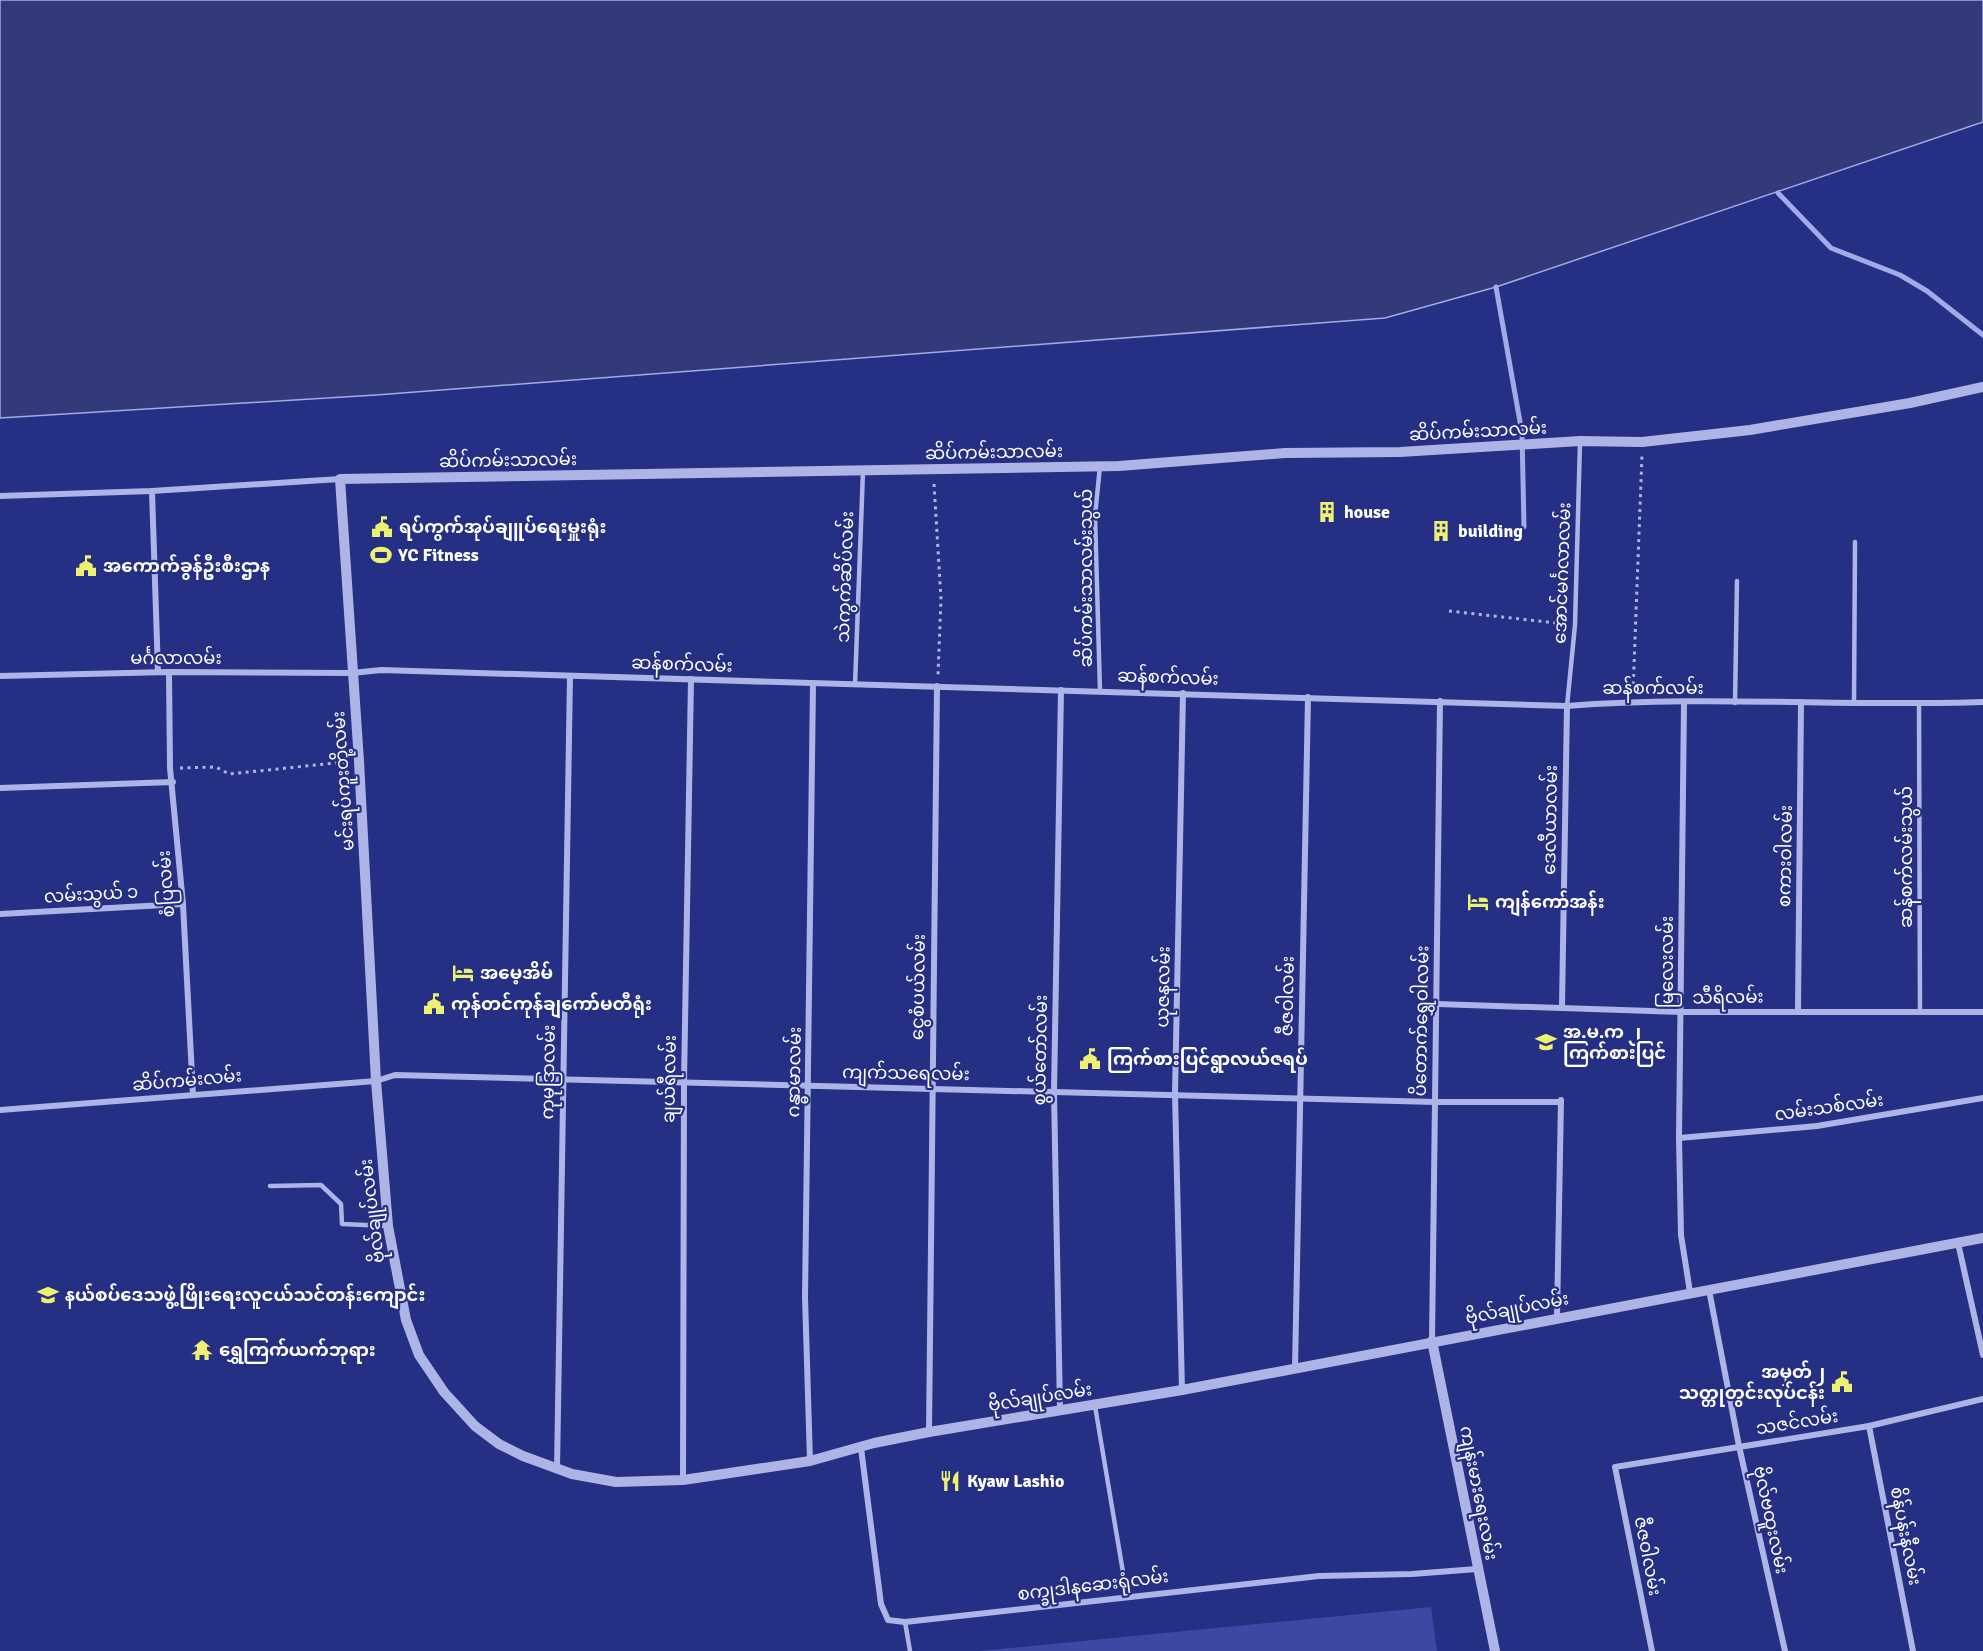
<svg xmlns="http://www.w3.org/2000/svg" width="1983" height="1651" viewBox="0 0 1983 1651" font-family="Signika,'Noto Sans Myanmar',sans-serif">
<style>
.green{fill:#3c48a2}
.water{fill:#333a79;stroke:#a1abe8;stroke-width:1.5}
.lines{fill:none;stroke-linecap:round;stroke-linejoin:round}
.stream{stroke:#a1abe8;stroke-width:5}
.path{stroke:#adb5e7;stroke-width:3;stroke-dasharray:3 4.5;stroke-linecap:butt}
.service{stroke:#adb5e7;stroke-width:4.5}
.minor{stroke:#adb5e7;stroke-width:6}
.tertiary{stroke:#adb5e7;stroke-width:10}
.labels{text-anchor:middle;stroke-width:4.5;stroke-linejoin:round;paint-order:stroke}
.street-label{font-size:18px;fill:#fff;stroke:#252f83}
.poi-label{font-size:18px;font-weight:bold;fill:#fff;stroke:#252f83;text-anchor:start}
</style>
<rect width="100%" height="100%" fill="#252f83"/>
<polygon class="green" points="1431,1607 1437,1651 979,1651"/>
<polygon class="water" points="0,0 1983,0 1983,122 1496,287 1385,318 376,395 0,418"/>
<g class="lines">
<g class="stream">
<polyline points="1778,193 1831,248 1900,275 1927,291 1983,335"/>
<polyline points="1496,287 1522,433 1524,527"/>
</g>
<g class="path">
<polyline points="934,484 941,599 938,675"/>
<polyline points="1449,611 1565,624"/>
<polyline points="1633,692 1642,455"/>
<polyline points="180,768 216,767 229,774 345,762"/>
</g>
<g class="service">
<polyline points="855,685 863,471"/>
<polyline points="1100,691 1095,516 1100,466"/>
<polyline points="1854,702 1855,542"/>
<polyline points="1735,703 1737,581"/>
<polyline points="1919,703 1920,1012"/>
<polyline points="1567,706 1575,625 1580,442"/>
<polyline points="270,1186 321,1185 341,1204 342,1224 388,1226"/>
<polyline points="1095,1406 1127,1596"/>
<polyline points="905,1622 910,1651"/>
</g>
<g class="minor">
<polyline points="152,491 158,672"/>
<polyline points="0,496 152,491 340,479"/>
<polyline points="169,672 170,768 183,904 193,1095"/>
<path d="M0,676l169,-4 183,1 29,-3 1186,36c138,-11 278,1 416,-4"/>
<polyline points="1684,703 1679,1138 1681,1235 1690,1292"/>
<polyline points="0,788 173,782"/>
<polyline points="0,914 183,904"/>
<polyline points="1437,1004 1681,1012 1983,1012"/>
<polyline points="1562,1006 1567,706"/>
<polyline points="1798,1011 1801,702"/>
<polyline points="0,1110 376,1081 395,1075 1436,1102 1561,1102"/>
<polyline points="1679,1138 1817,1126 1983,1098"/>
<polyline points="1958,1243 1983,1355"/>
<polyline points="1709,1290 1739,1446 1785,1651"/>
<polyline points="1557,1317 1561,1100"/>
<polyline points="1432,1341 1440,701"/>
<polyline points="1295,1369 1308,697"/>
<polyline points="1182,1390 1175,1094 1183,693"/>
<polyline points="1060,1410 1054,1092 1061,690"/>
<polyline points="1869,1426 1913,1651"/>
<polyline points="929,1432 937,686"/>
<polyline points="861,1448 881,1604 888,1620 905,1622 1319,1576 1412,1574 1477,1569"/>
<polyline points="810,1461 805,1297 813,684"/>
<polyline points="557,1469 570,676"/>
<polyline points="683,1480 684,1082 691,679"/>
<polyline points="1652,1651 1615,1467 1869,1426 1983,1399"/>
</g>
<g class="tertiary">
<polyline points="1983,387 1910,403 1750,430 1642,442 1580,441 1400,452 1285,453 1119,466 340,479 359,761 376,1081 388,1226 406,1320 419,1355 444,1392 475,1426 499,1444 523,1456 572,1474 616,1482 683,1480 810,1461 874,1443 929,1432 1182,1390 1983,1238"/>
<polyline points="1432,1341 1495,1651"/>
</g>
</g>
<defs>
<symbol id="building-bare" viewBox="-9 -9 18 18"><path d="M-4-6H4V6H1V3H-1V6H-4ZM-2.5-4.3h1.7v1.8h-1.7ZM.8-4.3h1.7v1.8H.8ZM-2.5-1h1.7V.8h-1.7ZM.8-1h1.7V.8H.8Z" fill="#edf171" stroke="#252f83" stroke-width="2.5" paint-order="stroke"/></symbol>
<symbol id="civic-bare" viewBox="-9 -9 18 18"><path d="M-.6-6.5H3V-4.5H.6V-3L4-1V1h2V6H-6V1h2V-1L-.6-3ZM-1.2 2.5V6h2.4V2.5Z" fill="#edf171" stroke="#252f83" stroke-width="2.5" paint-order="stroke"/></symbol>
<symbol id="stadium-bare" viewBox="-9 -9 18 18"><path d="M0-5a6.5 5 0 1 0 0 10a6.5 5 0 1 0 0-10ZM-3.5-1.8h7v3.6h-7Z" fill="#edf171" stroke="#252f83" stroke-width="2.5" paint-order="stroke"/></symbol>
<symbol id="hotel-bare" viewBox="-9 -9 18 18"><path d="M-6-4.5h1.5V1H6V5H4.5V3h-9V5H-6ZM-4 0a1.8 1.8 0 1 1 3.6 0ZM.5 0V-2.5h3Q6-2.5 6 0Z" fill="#edf171" stroke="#252f83" stroke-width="2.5" paint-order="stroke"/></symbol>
<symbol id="school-bare" viewBox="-9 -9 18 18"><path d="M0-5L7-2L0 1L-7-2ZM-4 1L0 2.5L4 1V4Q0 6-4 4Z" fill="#edf171" stroke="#252f83" stroke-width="2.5" paint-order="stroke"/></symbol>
<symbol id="temple-bare" viewBox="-9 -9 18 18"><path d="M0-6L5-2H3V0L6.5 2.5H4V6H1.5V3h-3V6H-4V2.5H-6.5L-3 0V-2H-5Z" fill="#edf171" stroke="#252f83" stroke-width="2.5" paint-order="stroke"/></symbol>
<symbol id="restaurant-bare" viewBox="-9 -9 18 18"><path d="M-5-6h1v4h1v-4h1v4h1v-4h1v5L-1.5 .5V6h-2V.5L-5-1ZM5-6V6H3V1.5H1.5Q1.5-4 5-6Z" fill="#edf171" stroke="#252f83" stroke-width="2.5" paint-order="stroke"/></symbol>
</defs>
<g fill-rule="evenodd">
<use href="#building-bare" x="1312" y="497" width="30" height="30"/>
<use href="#civic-bare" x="367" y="512" width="30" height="30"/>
<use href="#building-bare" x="1426" y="516" width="30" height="30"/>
<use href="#stadium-bare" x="366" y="540" width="30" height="30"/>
<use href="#civic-bare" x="71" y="551" width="30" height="30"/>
<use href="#hotel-bare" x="1463" y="887" width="30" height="30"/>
<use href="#hotel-bare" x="448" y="958" width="30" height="30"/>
<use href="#civic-bare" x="419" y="989" width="30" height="30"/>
<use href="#school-bare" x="1531" y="1027" width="30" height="30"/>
<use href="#civic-bare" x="1075" y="1044" width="30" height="30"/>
<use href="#school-bare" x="33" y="1280" width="30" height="30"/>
<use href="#temple-bare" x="187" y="1335" width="30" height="30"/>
<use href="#civic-bare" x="1827" y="1367" width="30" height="30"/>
<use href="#restaurant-bare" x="935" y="1466" width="30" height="30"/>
</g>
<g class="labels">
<g class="street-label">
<text transform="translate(1478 431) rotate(-3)" y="6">ဆိပ်ကမ်းသာလမ်း</text>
<text transform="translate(994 452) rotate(-1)" y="6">ဆိပ်ကမ်းသာလမ်း</text>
<text transform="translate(508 460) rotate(-1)" y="6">ဆိပ်ကမ်းသာလမ်း</text>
<text transform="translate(1562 573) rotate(-88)" y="6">အောင်မင်္ဂလာလမ်း</text>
<text transform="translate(845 577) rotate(-88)" y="6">သဲကွက်ဆိပ်လမ်း</text>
<text transform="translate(1086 578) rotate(-90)" y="6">ဆိပ်ကမ်းသာလမ်းသွယ်</text>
<text x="176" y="664">မင်္ဂလာလမ်း</text>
<text transform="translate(682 664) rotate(2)" y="6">ဆန်စက်လမ်း</text>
<text transform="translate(1168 677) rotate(2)" y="6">ဆန်စက်လမ်း</text>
<text x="1653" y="694">ဆန်စက်လမ်း</text>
<text transform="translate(343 781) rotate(-94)" y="6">မင်းရပ်ကူးတို့လမ်း</text>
<text transform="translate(1550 820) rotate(-89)" y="6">ဒေလီယာလမ်း</text>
<text transform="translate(1785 856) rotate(-89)" y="6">စကားဝါလမ်း</text>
<text transform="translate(1906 857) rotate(-90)" y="6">ဆန်စက်လမ်းသွယ်</text>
<text transform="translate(166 884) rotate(-94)" y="6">စံပြလမ်း</text>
<text transform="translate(91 894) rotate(-3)" y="6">လမ်းသွယ် ၁</text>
<text transform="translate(1667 962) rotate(-90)" y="6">မြလေးလမ်း</text>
<text transform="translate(918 987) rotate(-89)" y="6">ငွေစံပယ်လမ်း</text>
<text transform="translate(1163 987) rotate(-89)" y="6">ယုဇနလမ်း</text>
<text transform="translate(1287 996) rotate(-89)" y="6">ဇီဇဝါလမ်း</text>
<text transform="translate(1728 997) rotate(-1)" y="6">သီရိလမ်း</text>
<text transform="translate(1421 1021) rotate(-89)" y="6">ပိတောက်ရွှေဝါလမ်း</text>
<text transform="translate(1040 1050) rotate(-89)" y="6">စွယ်တော်လမ်း</text>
<text transform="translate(548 1072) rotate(-89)" y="6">ကုမုဒြာလမ်း</text>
<text transform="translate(794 1072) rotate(-89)" y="6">ဂန္ဓာမာလမ်း</text>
<text transform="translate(906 1073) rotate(1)" y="6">ကျက်သရေလမ်း</text>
<text transform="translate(669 1079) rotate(-89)" y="6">ချယ်ရီလမ်း</text>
<text transform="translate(187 1080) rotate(-5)" y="6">ဆိပ်ကမ်းလမ်း</text>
<text transform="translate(1829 1107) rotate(-8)" y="6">လမ်းသစ်လမ်း</text>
<text transform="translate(372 1211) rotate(-97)" y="6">ဗိုလ်ချုပ်လမ်း</text>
<text transform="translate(1517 1308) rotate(-11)" y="6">ဗိုလ်ချုပ်လမ်း</text>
<text transform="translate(1040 1397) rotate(-9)" y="6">ဗိုလ်ချုပ်လမ်း</text>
<text transform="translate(1797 1422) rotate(-9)" y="6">သဇင်လမ်း</text>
<text transform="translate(1479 1493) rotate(79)" y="6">ကျန်းမားရေးလမ်း</text>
<text transform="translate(1771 1520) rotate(78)" y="6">ဗိုလ်ဗထူးလမ်း</text>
<text transform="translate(1906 1536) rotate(79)" y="6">စိန်ပန်းနီလမ်း</text>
<text transform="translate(1648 1556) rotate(79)" y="6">ဇီဇဝါလမ်း</text>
<text transform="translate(1093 1585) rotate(-7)" y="6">စက္ခုဒါနဆေးရုံလမ်း</text>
</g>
<g class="poi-label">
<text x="1344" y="518">house</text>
<text x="399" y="533">ရပ်ကွက်အုပ်ချူပ်ရေးမှူးရုံး</text>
<text x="1458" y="537">building</text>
<text x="398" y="561">YC Fitness</text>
<text x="103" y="572">အကောက်ခွန်ဦးစီးဌာန</text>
<text x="1495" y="908">ကျန်ကော်အန်း</text>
<text x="480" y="979">အမေ့အိမ်</text>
<text x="451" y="1010">ကုန်တင်ကုန်ချကော်မတီရုံး</text>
<text x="1563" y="1038">အ.မ.က ၂<tspan x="1563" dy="21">ကြက်စားပြင်</tspan></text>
<text x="1107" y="1065">ကြက်စားပြင်ရွာလယ်ဇရပ်</text>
<text x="65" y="1301">နယ်စပ်ဒေသဖွဲ့ဖြိုးရေးလူငယ်သင်တန်းကျောင်း</text>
<text x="219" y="1356">ရွှေကြက်ယက်ဘုရား</text>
<text x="1825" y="1378" text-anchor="end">အမှတ်၂<tspan x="1825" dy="21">သတ္တုတွင်းလုပ်ငန်း</tspan></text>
<text x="967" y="1487">Kyaw Lashio</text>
</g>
</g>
</svg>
